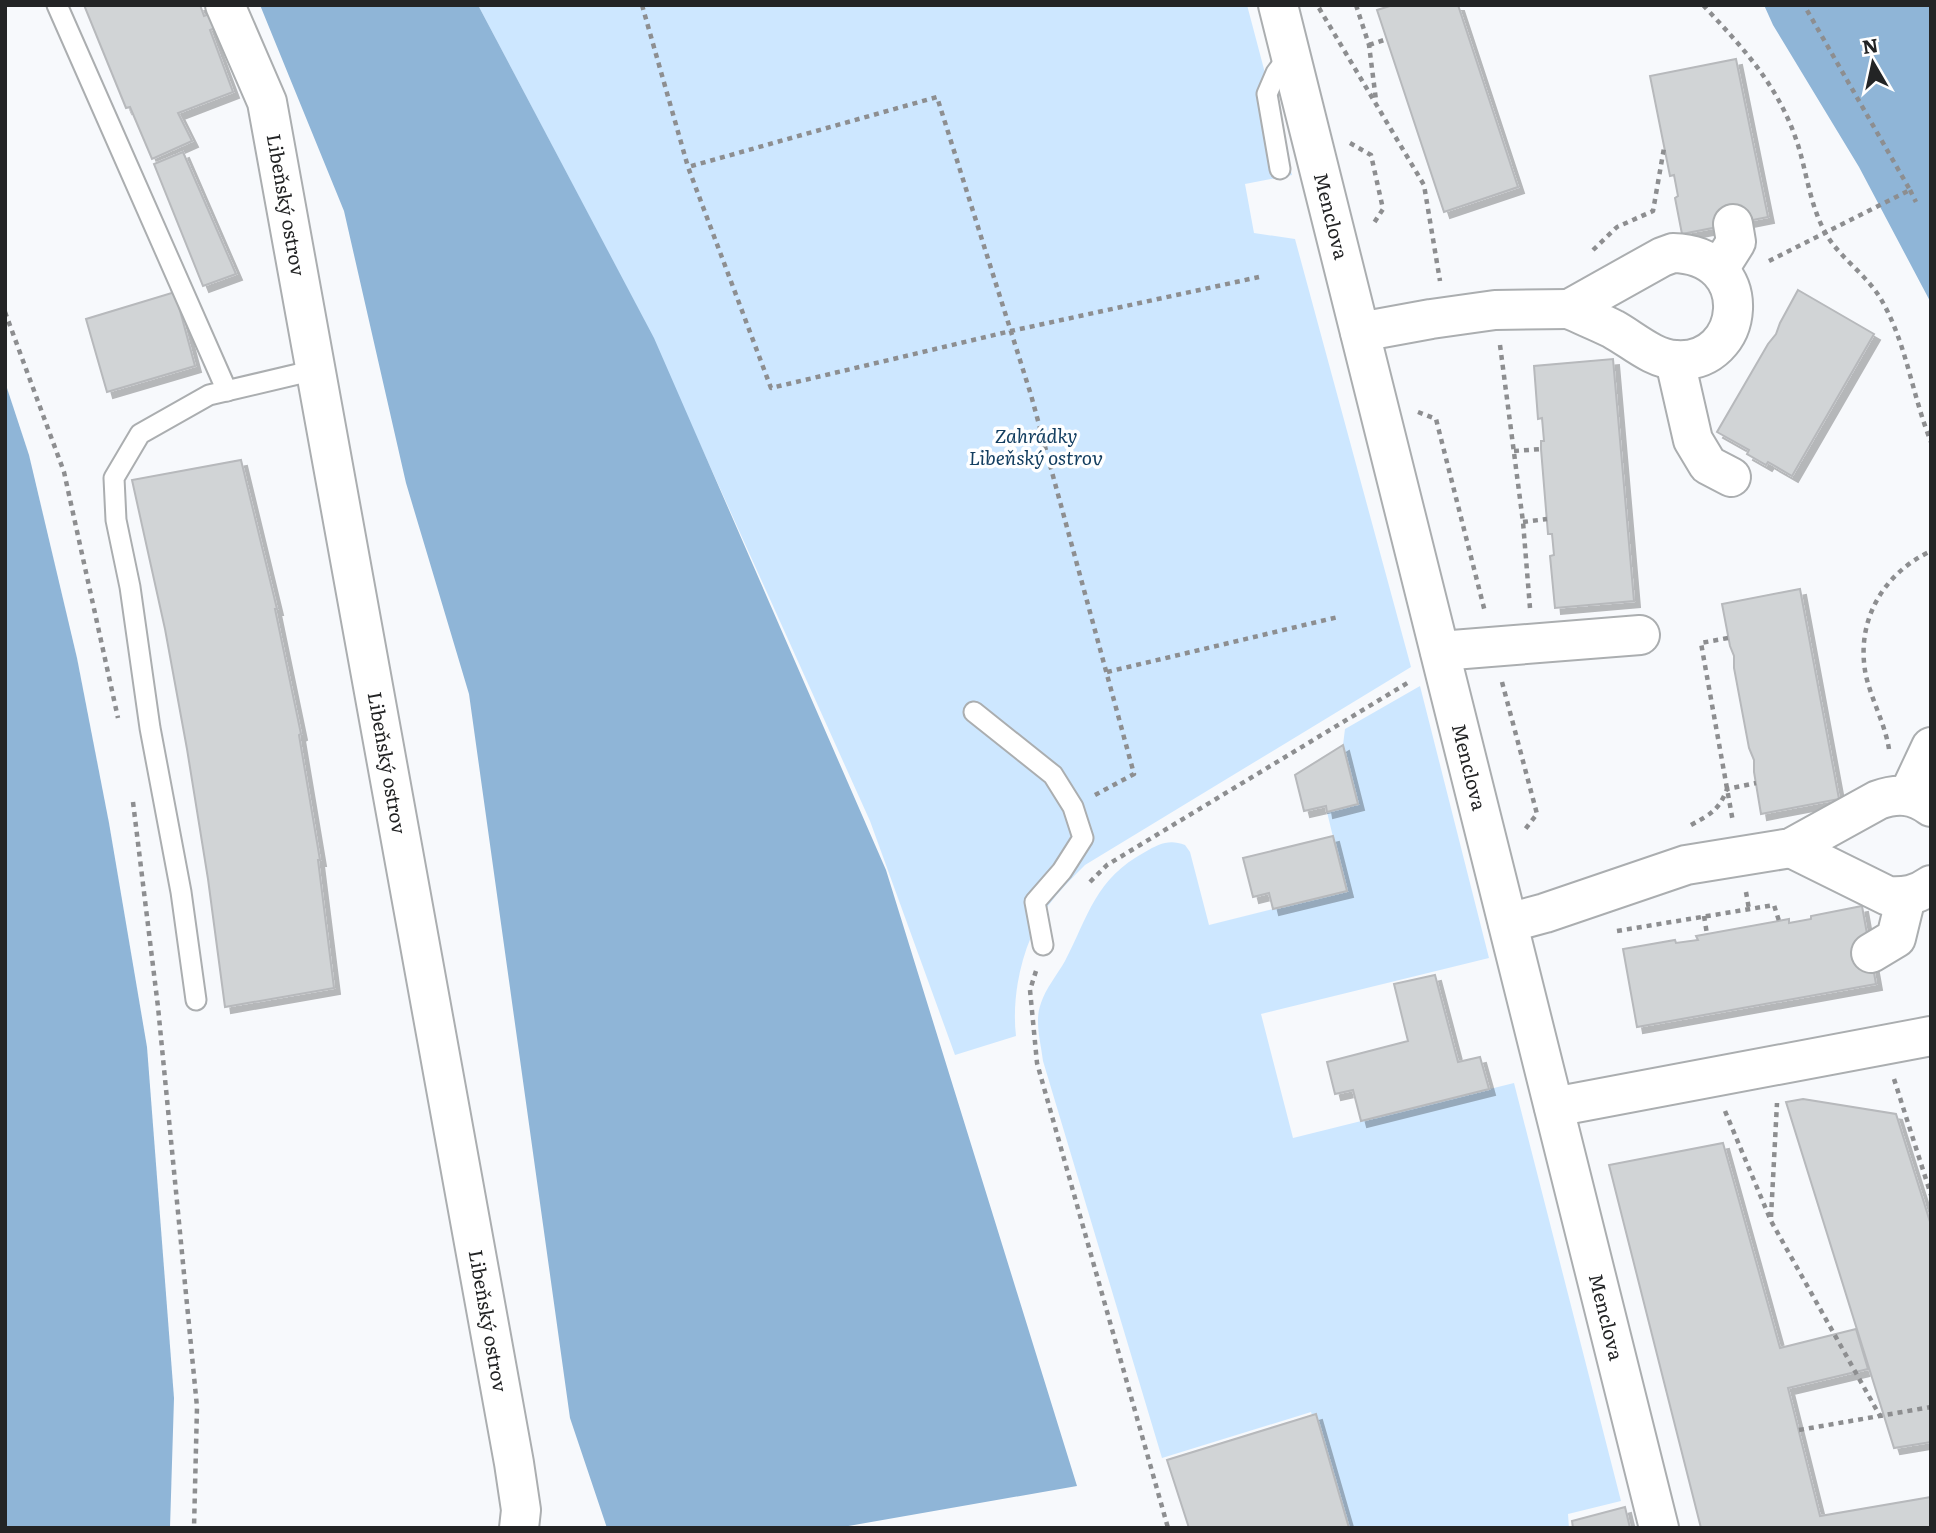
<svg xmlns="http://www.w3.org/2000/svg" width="1936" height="1533" viewBox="0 0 1936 1533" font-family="Literata,serif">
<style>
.green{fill:#cde7ff}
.water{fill:#8fb5d7}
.building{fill:#d1d4d6;stroke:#b7b9bc;stroke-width:2;filter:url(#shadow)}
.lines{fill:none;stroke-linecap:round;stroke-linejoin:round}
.lane-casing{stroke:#abaeb0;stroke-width:23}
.street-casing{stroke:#abaeb0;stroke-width:42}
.path{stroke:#8d8e90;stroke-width:4.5;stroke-dasharray:5 5;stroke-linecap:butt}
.lane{stroke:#fff;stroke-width:19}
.street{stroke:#fff;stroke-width:38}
.labels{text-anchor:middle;stroke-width:7;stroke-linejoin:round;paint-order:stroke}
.street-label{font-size:19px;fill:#232425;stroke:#fff}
.park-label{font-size:19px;font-style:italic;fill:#133e60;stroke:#fff}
</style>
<defs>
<filter id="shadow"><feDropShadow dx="6" dy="6" stdDeviation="0" flood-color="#0004"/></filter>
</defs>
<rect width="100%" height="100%" fill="#f7f9fc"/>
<g class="green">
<path d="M478,5h769l45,170 -47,9 9,49 41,6 116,428 -326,198c-13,13 -26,26 -37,41 -25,35 -37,88 -32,130l-61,19 -85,-234 -226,-501z"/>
<path d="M1420,686l69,272 -228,56 32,124 221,-55 107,418 -53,13 1,14h-220l-38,-116 -149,46 -119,-397c-2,-18 -9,-40 -2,-58 5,-15 16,-28 24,-42 24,-46 30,-82 80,-109 14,-8 24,-13 40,-7l5,7 19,73 137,-34 -19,-79 31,-8 -15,-59 2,-16z"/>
</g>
<g class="water">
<polygon points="260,5 478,5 654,338 886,870 1077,1486 837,1528 607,1528 570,1418 469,694 406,483 344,211"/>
<polygon points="1764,5 1931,5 1931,303 1859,167 1773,25"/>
<polygon points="5,382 29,455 77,658 109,823 147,1047 174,1398 170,1528 5,1528"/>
</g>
<g class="building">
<polygon points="84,5 200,5 204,16 212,13 217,27 210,30 233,92 178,113 192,141 152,159 130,107 126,108"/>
<polygon points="1393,5 1458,5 1518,187 1444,212 1377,10"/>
<polygon points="1736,59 1768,217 1682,234 1675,198 1678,196 1674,175 1670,176 1650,76"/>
<polygon points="183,152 236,274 203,286 154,164"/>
<polygon points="1798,290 1874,334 1792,476 1768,462 1766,465 1747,454 1749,450 1717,432 1768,344 1776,334 1780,323"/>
<polygon points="175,292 195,366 107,392 86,319"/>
<polygon points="1613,359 1634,601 1555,608 1550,556 1554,555 1552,534 1548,534 1541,449 1541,441 1544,441 1542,418 1538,419 1534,366"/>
<polygon points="241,460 277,609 275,609 301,734 299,735 320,860 318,860 334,988 225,1007 208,879 187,749 165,629 132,480"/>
<polygon points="1800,589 1839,799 1761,814 1754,772 1754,760 1749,748 1734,668 1734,656 1730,646 1722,604"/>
<polygon points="1343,745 1358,804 1327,812 1326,806 1304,811 1295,775"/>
<polygon points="1333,836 1347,891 1273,909 1269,893 1253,897 1243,858"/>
<polygon points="1862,906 1876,984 1637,1027 1623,949 1675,940 1676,943 1698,940 1696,936 1789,919 1789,923 1811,919 1811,916"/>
<polygon points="1435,975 1458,1062 1480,1057 1489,1089 1361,1121 1353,1090 1335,1094 1327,1062 1408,1041 1394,984"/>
<polygon points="1803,1099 1896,1114 1931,1225 1931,1442 1894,1448 1786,1102"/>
<polygon points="1723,1143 1780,1348 1856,1329 1868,1369 1788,1388 1820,1516 1931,1497 1931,1528 1701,1528 1609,1165"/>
<polygon points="1316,1414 1349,1528 1189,1528 1167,1460"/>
<polygon points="1625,1507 1630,1528 1573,1528 1572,1521"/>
</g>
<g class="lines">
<defs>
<g id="lane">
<polyline points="57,5 227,391"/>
<polyline points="1280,169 1267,94 1276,73 1290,54"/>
<polyline points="974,712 1053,775 1073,807 1083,838 1062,871 1035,902 1043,945"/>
<polyline points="196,1000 181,892 150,728 130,587 116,520 114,478 140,434 209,395 315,370"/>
</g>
<g id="street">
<polyline points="225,5 267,102 514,1463 521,1510 519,1528"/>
<polyline points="1278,5 1659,1528"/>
<path d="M1673,253c86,2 73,112 3,107 -23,-1 -43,-20 -63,-31 -14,-7 -29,-13 -44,-20l93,-52z"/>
<polyline points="1719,269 1736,242 1733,224"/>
<polyline points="1360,332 1431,319 1495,310 1569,309"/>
<polyline points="1675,361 1693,440 1708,465 1731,477"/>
<polyline points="1440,651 1640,635"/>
<polyline points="1908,796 1931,747"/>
<path d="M1791,848l97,48c17,1 29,-1 43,-11"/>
<path d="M1508,923l37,-10 141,-48 105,-17 87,-48c19,-7 36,-6 53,7"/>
<polyline points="1871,953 1896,938 1906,897"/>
<polyline points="1554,1107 1931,1036"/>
</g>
</defs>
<use href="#lane" class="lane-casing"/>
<use href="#street" class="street-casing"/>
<g class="path">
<polyline points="642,5 688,167"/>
<polyline points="1356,5 1369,45 1376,100"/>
<path d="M1703,5c41,44 76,81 95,140 9,29 12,60 27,87 13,25 42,42 57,69 25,44 30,94 49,141"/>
<polyline points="1319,8 1424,185 1440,281"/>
<polyline points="1369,45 1387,39"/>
<polyline points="1350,143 1371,155 1383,209 1372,226"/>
<polyline points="1910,190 1916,202"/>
<polyline points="1593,250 1617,227 1653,211 1664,148"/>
<polyline points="1769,261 1910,190 1804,5"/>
<polyline points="5,312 64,472 118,718"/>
<polyline points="1500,345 1523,522 1530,608"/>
<polyline points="1418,412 1436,419 1485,612"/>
<polyline points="1514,451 1541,449"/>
<polyline points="1523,522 1547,519"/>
<polyline points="1728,638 1701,643 1733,822"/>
<polyline points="1107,672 1338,617"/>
<polyline points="1502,682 1537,814 1523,832"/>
<path d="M1889,749c-4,-25 -17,-48 -23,-73 -11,-54 16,-102 65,-125"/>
<polyline points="1095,795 1134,774 1031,395 937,97 688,167 771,388 1011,331 1259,277"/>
<polyline points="133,802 158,1007 197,1407 194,1528"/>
<path d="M1691,825c20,-11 28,-15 36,-36l29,-6"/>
<polyline points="1090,882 1107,865 1409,682"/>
<polyline points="1746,892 1749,909"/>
<polyline points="1704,916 1707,934"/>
<polyline points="1617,931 1774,905 1779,921"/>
<polyline points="1036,971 1030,990 1037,1063 1168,1528"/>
<polyline points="1894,1079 1931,1195"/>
<polyline points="1725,1111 1771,1221 1880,1416"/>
<polyline points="1771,1217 1777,1103"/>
<polyline points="1799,1430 1931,1407"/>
</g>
<use href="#lane" class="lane"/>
<use href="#street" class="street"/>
</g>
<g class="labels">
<g class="street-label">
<text transform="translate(286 205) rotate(80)" y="7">Libeňský ostrov</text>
<text transform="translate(1331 216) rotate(76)" y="7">Menclova</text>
<text transform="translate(387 763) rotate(80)" y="7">Libeňský ostrov</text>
<text transform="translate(1469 767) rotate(76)" y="7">Menclova</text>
<text transform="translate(1606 1317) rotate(76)" y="7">Menclova</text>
<text transform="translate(488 1321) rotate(80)" y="7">Libeňský ostrov</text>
</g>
<g class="park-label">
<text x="1036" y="443">Zahrádky<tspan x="1036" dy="22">Libeňský ostrov</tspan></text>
</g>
</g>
<rect width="1936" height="1533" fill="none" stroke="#232425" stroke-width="14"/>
<g transform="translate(1873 63) rotate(351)" stroke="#ffffff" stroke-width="5" paint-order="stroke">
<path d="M0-5L12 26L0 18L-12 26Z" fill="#232425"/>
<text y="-10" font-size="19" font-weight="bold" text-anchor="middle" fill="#232425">N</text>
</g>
</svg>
